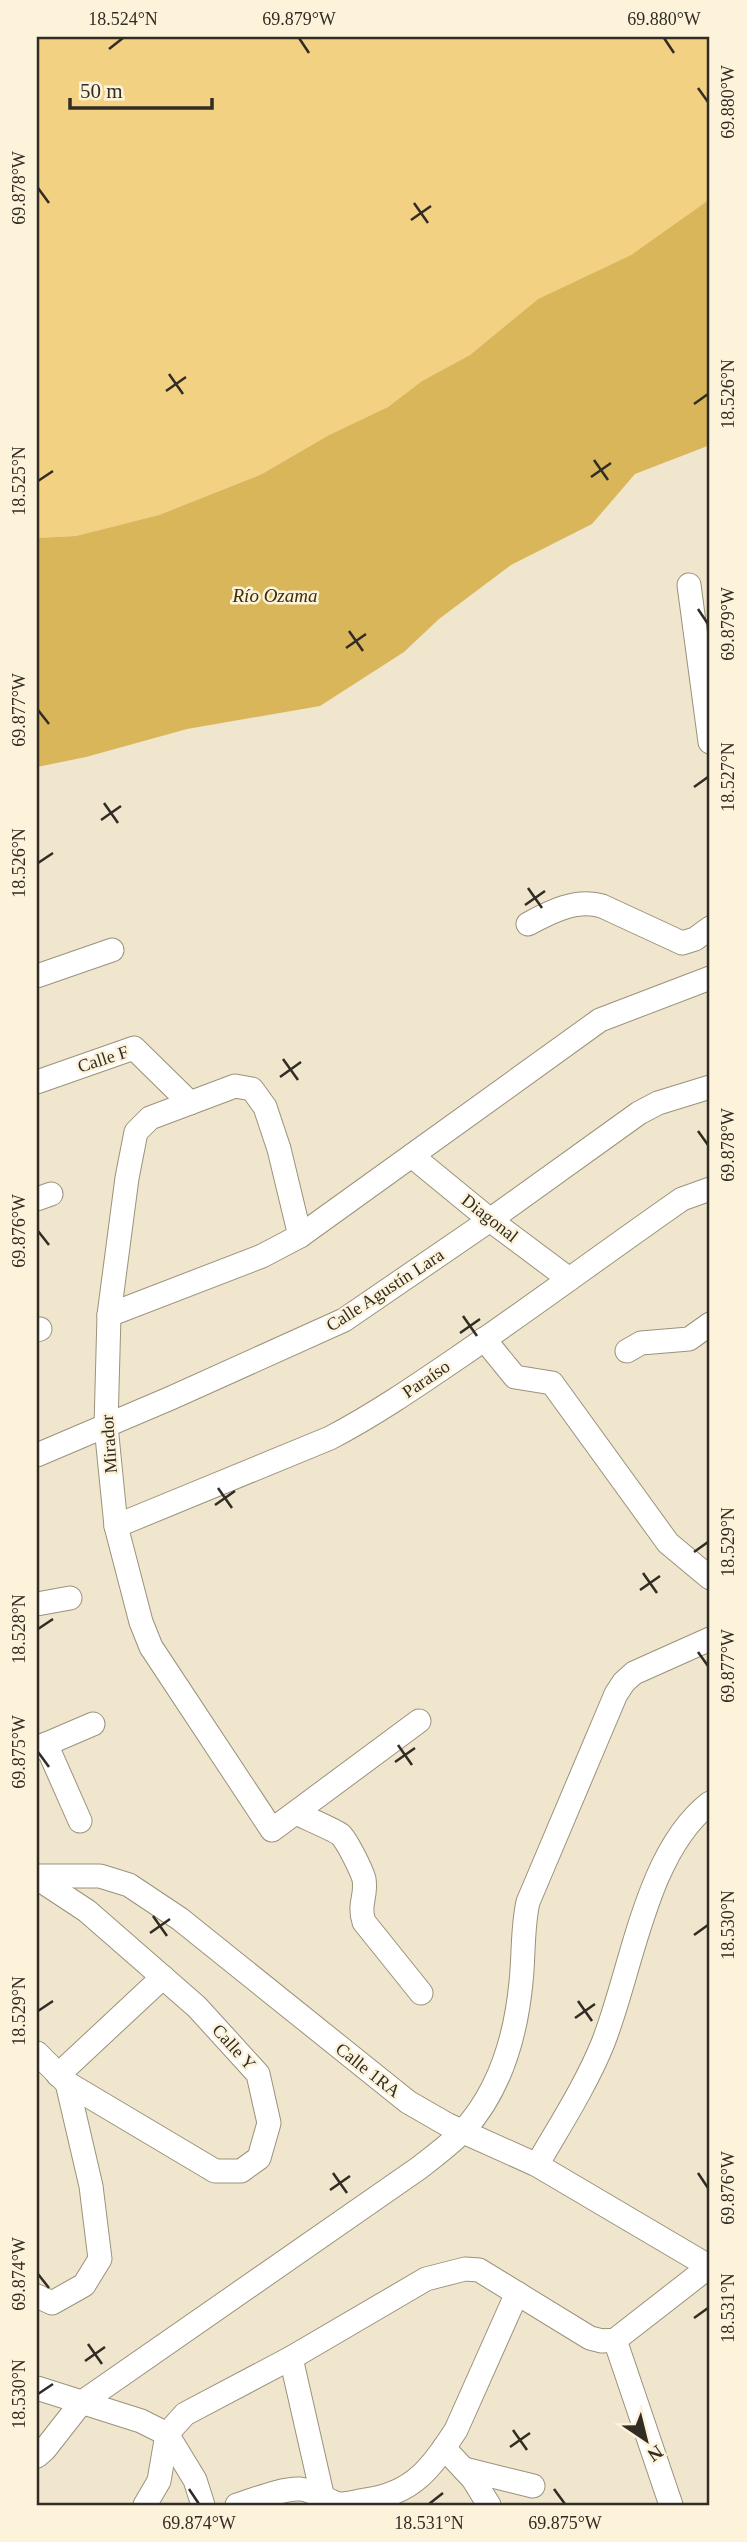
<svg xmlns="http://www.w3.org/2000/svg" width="747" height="2542" viewBox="0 0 747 2542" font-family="Georgia,serif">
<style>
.green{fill:#f3d182}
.water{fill:#dab65b}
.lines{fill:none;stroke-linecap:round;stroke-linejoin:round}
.minor-casing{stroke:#9b927b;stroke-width:25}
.minor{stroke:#fff;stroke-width:23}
.ticks{fill:none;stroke:#312d24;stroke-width:2.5}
.labels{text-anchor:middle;stroke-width:5;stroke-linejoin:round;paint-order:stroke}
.street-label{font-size:18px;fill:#312d24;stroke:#fdf3da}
.water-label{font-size:19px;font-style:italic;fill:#3c2d04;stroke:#fdf3da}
.neatline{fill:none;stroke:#312d24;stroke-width:2.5}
.ticks-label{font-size:18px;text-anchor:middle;fill:#312d24}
</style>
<rect width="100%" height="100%" fill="#f0e6cd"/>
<polygon class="green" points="37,37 710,37 710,199 631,255 538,299 470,355 422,381 388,407 329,435 262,474 159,515 76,536 37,538"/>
<polygon class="water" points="710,199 710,445 635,474 592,524 511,565 439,619 404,652 320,706 187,729 86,757 37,767 37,538 76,536 159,515 262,474 329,435 388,407 422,381 470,355 538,299 631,255"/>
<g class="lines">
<defs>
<g id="minor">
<polyline points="689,585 710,742"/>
<path d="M528,924c22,-12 49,-26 74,-18l80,37 13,-4 15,-11"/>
<polyline points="37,976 112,950"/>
<polyline points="37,1082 134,1048 190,1103"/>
<polyline points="412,1156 490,1220 569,1279"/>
<polyline points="37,1199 51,1194"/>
<polyline points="300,1236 279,1149 265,1107 252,1089 235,1086 150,1118 136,1132 127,1178 109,1315 106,1426 116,1526 141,1622 151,1647 272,1830 419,1721"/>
<polyline points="109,1315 262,1256 300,1236 600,1020 710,978"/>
<polyline points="37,1330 40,1329"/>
<polyline points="484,1339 515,1377 552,1383 668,1543 710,1578"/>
<polyline points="627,1351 641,1343 689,1339 710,1324"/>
<polyline points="37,1455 171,1398 344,1320 490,1220 639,1113 658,1103 710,1087"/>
<path d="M116,1526l214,-88c44,-23 85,-51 126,-79 76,-52 150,-107 226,-160l28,-10"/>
<polyline points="37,1604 70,1598"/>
<polyline points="46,1744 80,1821"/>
<polyline points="37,1748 93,1724"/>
<path d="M296,1813c10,5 39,17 45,22 7,8 20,34 23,44 3,17 -6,25 0,43l57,71"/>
<polyline points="37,1876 100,1876 129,1885 180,1919 408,2102 448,2125 537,2165 710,2267"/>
<polyline points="37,1878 87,1911 197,2007 258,2074 269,2123 259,2158 241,2171 215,2171 67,2083 37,2053"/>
<polyline points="58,2075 163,1977"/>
<path d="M537,2165c23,-40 49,-80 66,-122 29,-73 43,-191 107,-240"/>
<polyline points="37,2296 52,2303 84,2285 100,2259 91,2186 67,2083"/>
<polyline points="615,2340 671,2505"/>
<polyline points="291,2358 322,2494"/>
<polyline points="37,2388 141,2421 167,2434 195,2480 203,2505"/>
<polyline points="444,2448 473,2479 489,2505"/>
<path d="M37,2456l8,-7 36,-46 338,-235c15,-12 32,-24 45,-38 36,-40 52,-95 57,-148 3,-27 1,-53 7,-80l88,-208 8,-12 10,-9 76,-34"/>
<polyline points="464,2469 533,2486"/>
<polyline points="145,2505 159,2481 167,2434 185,2414 291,2358 426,2279 465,2269 479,2270 590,2338 602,2341 615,2340 710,2266"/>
<path d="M237,2505c17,-5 45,-17 63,-16 15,1 30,14 40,15 8,0 18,-3 26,-4 48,-7 65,-32 90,-70l61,-137"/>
</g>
</defs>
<use href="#minor" class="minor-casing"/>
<use href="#minor" class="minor"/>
</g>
<path class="ticks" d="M299,38l10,15M664,38l10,15M109,49l14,-11M698,88l10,14M38,188l11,15M414,203l14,20M411,220l20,-14M169,374l14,20M166,391l20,-14M694,404l14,-10M594,460l14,20M591,477l20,-14M38,481l15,-10M698,609l10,15M349,631l14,20M346,648l20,-14M38,710l11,14M694,787l14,-10M104,803l14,20M101,820l20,-14M38,863l15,-10M528,888l14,20M525,905l20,-14M283,1059l15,21M280,1077l21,-15M698,1131l10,14M38,1231l11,14M463,1316l14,20M460,1333l20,-14M218,1488l14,20M215,1505l20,-14M694,1552l14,-10M643,1573l14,20M640,1590l20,-14M38,1629l15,-10M698,1652l10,14M398,1745l14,20M38,1752l11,15M395,1762l20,-14M153,1916l14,20M150,1933l20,-14M694,1935l14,-10M578,2001l14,20M38,2011l15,-10M575,2018l20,-14M333,2173l14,20M698,2173l10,15M330,2190l20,-14M38,2274l11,14M694,2318l14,-10M88,2344l14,20M85,2361l20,-14M38,2394l15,-10M513,2430l14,20M510,2447l20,-14M189,2489l10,15M554,2489l11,15M429,2504l14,-11"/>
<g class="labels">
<g class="street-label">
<text transform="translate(103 1059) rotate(-18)" y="6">Calle F</text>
<text transform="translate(490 1218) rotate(38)" y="6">Diagonal</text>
<text transform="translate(385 1290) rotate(-33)" y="6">Calle Agustín Lara</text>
<text transform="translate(426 1379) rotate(-34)" y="6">Paraíso</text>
<text transform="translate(109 1444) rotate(-94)" y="6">Mirador</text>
<text transform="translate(234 2047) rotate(48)" y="6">Calle Y</text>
<text transform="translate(368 2070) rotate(38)" y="6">Calle 1RA</text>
</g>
<g class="water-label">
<text x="275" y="602">Río Ozama</text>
</g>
</g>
<rect width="747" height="2542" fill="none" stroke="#fdf3da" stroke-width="77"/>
<g transform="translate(646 2440) rotate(145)" stroke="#fdf3da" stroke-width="5" paint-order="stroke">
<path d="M0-5L12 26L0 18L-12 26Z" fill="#312d24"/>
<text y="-10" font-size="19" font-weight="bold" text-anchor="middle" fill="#312d24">N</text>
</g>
<path d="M70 98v10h142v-10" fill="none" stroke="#312d24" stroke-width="3.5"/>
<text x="80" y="98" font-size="21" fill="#312d24" stroke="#fdf3da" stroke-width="5" paint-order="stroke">50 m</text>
<rect x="38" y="38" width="670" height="2466" class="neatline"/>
<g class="ticks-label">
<text x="123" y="25">18.524°N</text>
<text x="299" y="25">69.879°W</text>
<text x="664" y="25">69.880°W</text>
<text transform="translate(728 102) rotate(-90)" y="6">69.880°W</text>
<text transform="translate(19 188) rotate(-90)" y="6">69.878°W</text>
<text transform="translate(728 394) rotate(-90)" y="6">18.526°N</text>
<text transform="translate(19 481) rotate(-90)" y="6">18.525°N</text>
<text transform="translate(728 624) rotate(-90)" y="6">69.879°W</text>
<text transform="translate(19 710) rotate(-90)" y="6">69.877°W</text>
<text transform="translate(728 777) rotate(-90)" y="6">18.527°N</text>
<text transform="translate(19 863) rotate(-90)" y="6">18.526°N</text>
<text transform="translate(728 1145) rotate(-90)" y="6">69.878°W</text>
<text transform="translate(19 1231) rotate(-90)" y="6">69.876°W</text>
<text transform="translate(728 1542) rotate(-90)" y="6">18.529°N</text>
<text transform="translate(19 1629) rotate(-90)" y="6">18.528°N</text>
<text transform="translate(728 1666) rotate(-90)" y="6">69.877°W</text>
<text transform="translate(19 1752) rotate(-90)" y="6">69.875°W</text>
<text transform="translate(728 1925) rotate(-90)" y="6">18.530°N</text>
<text transform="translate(19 2011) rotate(-90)" y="6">18.529°N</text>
<text transform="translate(728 2188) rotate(-90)" y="6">69.876°W</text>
<text transform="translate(19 2274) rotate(-90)" y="6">69.874°W</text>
<text transform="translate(728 2308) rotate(-90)" y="6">18.531°N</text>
<text transform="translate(19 2394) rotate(-90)" y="6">18.530°N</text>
<text x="199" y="2529">69.874°W</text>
<text x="429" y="2529">18.531°N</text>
<text x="565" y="2529">69.875°W</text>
</g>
</svg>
